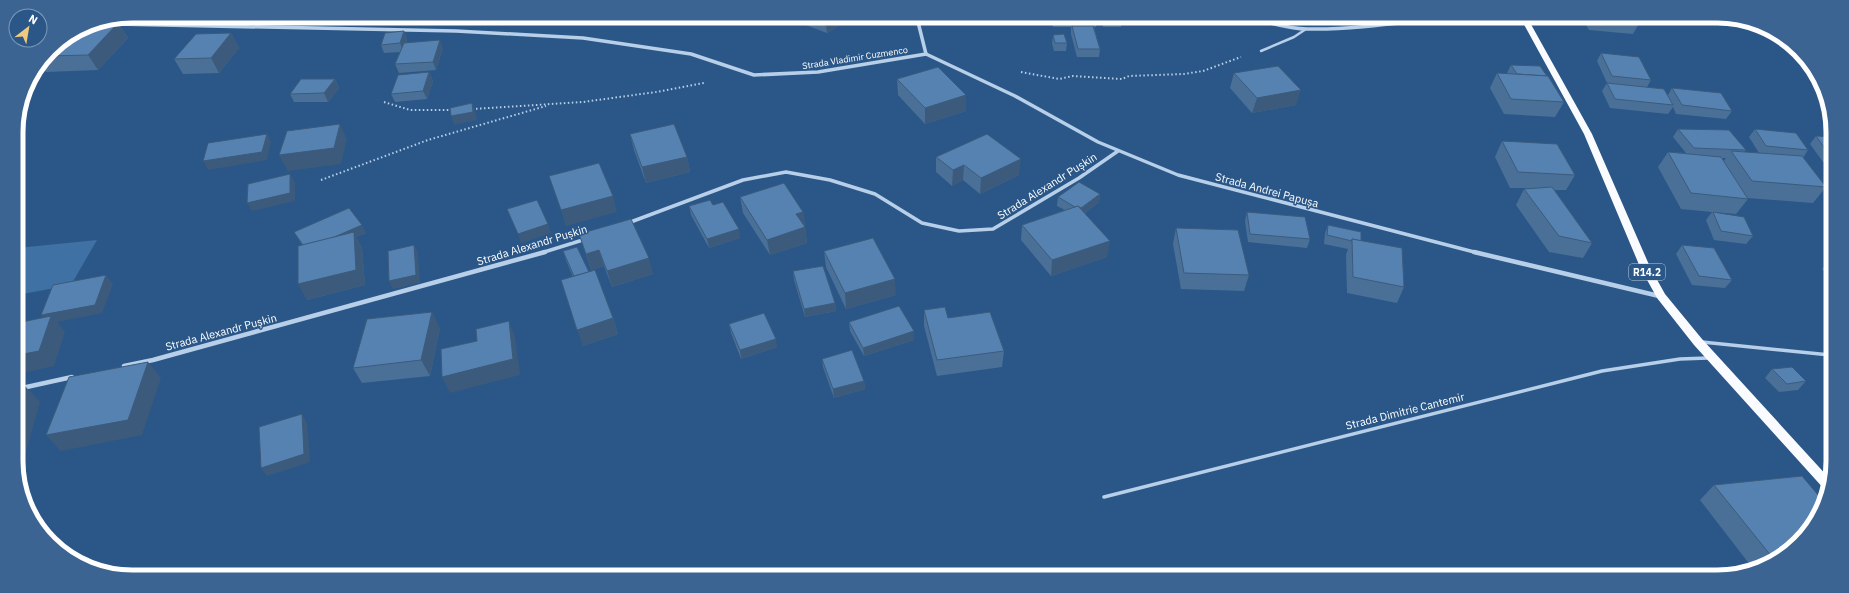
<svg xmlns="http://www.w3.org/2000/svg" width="1849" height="593" viewBox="0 0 1849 593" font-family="'IBM Plex Sans',sans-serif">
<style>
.green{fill:#3f71a4}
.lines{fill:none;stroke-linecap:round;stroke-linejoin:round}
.path{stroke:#b7cfe8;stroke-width:2;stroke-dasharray:1.5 2.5;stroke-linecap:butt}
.service-far1{stroke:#b7cfe8;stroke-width:2.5}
.service{stroke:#b7cfe8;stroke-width:3.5}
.minor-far1{stroke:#b7cfe8;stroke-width:3.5}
.minor{stroke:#b7cfe8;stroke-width:4.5}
.primary{fill:#f9fbfe;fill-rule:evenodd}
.wall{fill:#4a7098;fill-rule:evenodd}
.shaded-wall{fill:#3c5b7c}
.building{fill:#5682b1;stroke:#3c5b7c}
.labels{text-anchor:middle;stroke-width:3;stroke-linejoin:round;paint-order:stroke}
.far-street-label{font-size:9px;fill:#fff;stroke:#2a5788}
.shield{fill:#2a5788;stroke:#bfcddb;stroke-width:1}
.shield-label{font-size:10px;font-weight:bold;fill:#fff}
.street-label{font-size:11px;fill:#fff;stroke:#2a5788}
.rim{fill:none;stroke:#fff;stroke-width:5}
</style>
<rect width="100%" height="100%" fill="#2a5788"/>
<polygon class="green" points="97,240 71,285 17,295 17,248"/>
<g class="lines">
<g class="path">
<polyline points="1021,72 1059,79 1073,76 1122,79 1129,76 1184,74 1203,71 1241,57"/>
<polyline points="384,102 410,110 453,110"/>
<polyline points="472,109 583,102 656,92 704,83"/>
<polyline points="321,180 428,140 546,106"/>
</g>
<polyline class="service-far1" points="1261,51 1294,37 1306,29"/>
<g class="service">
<polyline points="1702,342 1830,355"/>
<polyline points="1104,497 1602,371 1680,359 1708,358"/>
</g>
<g class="minor-far1">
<polyline points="917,18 926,54 1015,96 1098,142 1178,175 1478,253"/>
<path d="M1255,19c17,4 34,10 52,10 40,1 83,-5 123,-10"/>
<polyline points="115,24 456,31 583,38 691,54 754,75 818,72 926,54"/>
<polyline points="628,223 743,180 786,172 830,180 875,194 922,223 959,231 993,229 1079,178 1118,151"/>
<polyline points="541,253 586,239"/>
</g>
<g class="minor">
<polyline points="1474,252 1659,296"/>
<polyline points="124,366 153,360 545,252"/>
<polyline points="22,388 72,377"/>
</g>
<polygon class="primary" points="1521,19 1528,19 1592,134 1650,267 1665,294 1702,339 1829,478 1829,491 1825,490 1694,345 1657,298 1640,267 1584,134"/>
</g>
<g class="wall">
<polygon points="806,18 852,18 827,33 806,25"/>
<polygon points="1051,18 1097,18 1096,27 1094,27 1100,49 1099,57 1077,57 1071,34 1071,27 1053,27"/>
<polygon points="1103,18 1122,18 1121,27 1103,27"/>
<polygon points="1583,20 1641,20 1633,34 1589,30"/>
<polygon points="118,23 128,38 98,70 46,72 40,64 50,50"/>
<polygon points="404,31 407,39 406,43 443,48 436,70 399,73 395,64 400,52 384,53 381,45"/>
<polygon points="231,33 239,48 219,73 183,74 174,59"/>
<polygon points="1053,35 1067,43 1066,51 1054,51 1052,43"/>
<polygon points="1601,53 1651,80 1647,87 1668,95 1672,88 1732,111 1726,119 1676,114 1673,107 1668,114 1610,108 1602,91 1607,83 1597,61"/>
<polygon points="1511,65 1564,102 1555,117 1504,114 1490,88 1497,73 1507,74 1507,73"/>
<polygon points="429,72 433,81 427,99 395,102 391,94"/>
<polygon points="1234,73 1296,105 1252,113 1230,88"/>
<polygon points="335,79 339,88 328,102 294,102 290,94"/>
<polygon points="897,79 966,111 925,124 898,95"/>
<path d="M1678,129l68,21 -2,2 15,1 -10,-16 6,-8 53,21 -5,8 23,29 -13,16 -66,-5 1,1 -12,15 -22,-2 39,24 -7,8 -32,-4 -8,-20 6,-8 -31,-3 -23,-42 10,-15 18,1 -13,-16zM1722,158h4l-2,3z"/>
<polygon points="630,134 687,157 690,172 646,183 634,150"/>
<polygon points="1816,136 1831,137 1831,163 1823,162 1810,144"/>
<polygon points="1502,141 1575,175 1566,190 1554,190 1592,243 1583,258 1549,252 1516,205 1524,189 1529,188 1510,188 1495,157"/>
<polygon points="936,157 1019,175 980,194 963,180 952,186 936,172"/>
<polygon points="1100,194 1099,202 1085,213 1107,257 1051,276 1021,240 1022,225 1065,210 1057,206 1058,197"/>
<polygon points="740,197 803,212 807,243 770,255 743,213"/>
<polygon points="713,205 740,238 709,248 691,215 689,206"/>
<polygon points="1247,212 1310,239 1307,248 1248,242 1245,221"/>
<polygon points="1328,225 1361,241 1404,287 1397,303 1347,293 1346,255 1348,249 1324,244 1325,233"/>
<polygon points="1176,228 1249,275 1244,291 1181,289 1173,244"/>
<polygon points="294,232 366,233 356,237 362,248 365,285 307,300 302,245"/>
<polygon points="579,234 653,274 612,287 604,266 591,270"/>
<polygon points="1682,245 1732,280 1725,288 1692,285 1676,254"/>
<polygon points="563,251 589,272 613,318 618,334 583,346 573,277 566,260"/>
<polygon points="824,251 896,295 846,309 826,267"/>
<polygon points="1830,260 1830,277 1822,269"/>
<polygon points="793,271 835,303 836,311 805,317 794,280"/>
<polygon points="924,310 948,318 1004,351 1002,367 937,376 924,326"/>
<polygon points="849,322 914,331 914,340 864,356 850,331"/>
<polygon points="729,324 777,347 741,359 731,333"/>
<polygon points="440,328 430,376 362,383 353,368"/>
<polygon points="822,359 864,381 865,389 834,398 823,367"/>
<polygon points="1772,369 1806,381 1798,390 1779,392 1765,378"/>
<polygon points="1714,485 1788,553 1761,568 1754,570 1700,500"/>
</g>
<g class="shaded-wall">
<polygon points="839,18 852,18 827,33 826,25"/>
<polygon points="118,23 128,38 98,70 88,55"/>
<polygon points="404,31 407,39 403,51 400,43"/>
<polygon points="231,33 239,48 219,73 211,58"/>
<polygon points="440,40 443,48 436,70 433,62"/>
<polygon points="37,69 39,72 27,85 28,81"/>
<polygon points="429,72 433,81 427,99 423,91"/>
<polygon points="335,79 339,88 328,102 324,93"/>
<polygon points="1301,90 1296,105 1252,113 1257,98"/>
<polygon points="966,95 966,111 925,124 925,108"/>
<polygon points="472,103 475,112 477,120 454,125 451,116"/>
<polygon points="340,124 347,139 341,164 288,171 279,155"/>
<polygon points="267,134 271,142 267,160 208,170 203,161"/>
<polygon points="687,157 690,172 646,183 642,167"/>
<polygon points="1021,159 1019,175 980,194 981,178"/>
<polygon points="964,165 963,180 952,186 953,170"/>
<polygon points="290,174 295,183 295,201 252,211 247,203"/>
<polygon points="1100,194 1099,202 1078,218 1079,210"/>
<polygon points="613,196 617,212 566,226 561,210"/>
<polygon points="803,212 807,243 770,255 767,240 796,214"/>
<polygon points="548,224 551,233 521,243 518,234"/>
<polygon points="362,225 366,233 356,237 362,248 365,285 307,300 298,284 306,249"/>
<polygon points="739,229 740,238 709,248 707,239"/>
<polygon points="1110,241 1107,257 1051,276 1052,260"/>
<polygon points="414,245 418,253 420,283 393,289 389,281"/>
<polygon points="599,250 604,266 591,270 586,254"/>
<polygon points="649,258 653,274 612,287 607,271"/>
<polygon points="106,275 113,284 102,313 57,322 65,332 54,366 18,374 18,355 48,324 41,315"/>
<polygon points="895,279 896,295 846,309 845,293"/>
<polygon points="835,303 836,311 805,317 804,309"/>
<polygon points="432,312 440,328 430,376 421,360"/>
<polygon points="613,318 618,334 583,346 577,330"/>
<polygon points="509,321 515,337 520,375 450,393 442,377"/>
<polygon points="914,331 914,340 864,356 863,348"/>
<polygon points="776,339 777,347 741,359 740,350"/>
<polygon points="148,362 161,378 142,435 61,451 46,435"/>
<polygon points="864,381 865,389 834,398 833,389"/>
<polygon points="25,386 40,402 21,469 18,469 18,410"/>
<polygon points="302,414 307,423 310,462 267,476 261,468"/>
</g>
<g class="building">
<polygon points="808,18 839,18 826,25"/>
<rect x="1054" y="18" width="43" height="1"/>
<polygon points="1122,18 1122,19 1104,18"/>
<polygon points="118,23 88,55 46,56 50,50 88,25 94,24"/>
<polygon points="1072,26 1093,26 1100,49 1078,49"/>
<polygon points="404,31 400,43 381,45 385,33"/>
<polygon points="231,33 211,58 174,59 196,34"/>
<polygon points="1064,34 1067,43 1055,43 1053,35"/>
<polygon points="440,40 433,62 395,64 404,43"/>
<polygon points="1601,53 1639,57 1651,80 1612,76"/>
<polygon points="1511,65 1540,66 1547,76 1517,74"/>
<polygon points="1278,66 1301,90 1257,98 1234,73"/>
<polygon points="938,67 966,95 925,108 897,79"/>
<polygon points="429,72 423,91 391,94 398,75"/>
<polygon points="1497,73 1548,76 1564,102 1511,99"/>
<polygon points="301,79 335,79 324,93 290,94"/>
<polygon points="1607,83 1664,89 1673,105 1615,99"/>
<polygon points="1672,88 1721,93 1732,111 1682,105"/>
<polygon points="472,103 473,112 451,116 450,108"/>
<polygon points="340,124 334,148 279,155 287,131"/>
<polygon points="674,124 687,157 642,167 630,134"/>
<polygon points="1678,129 1729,130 1746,150 1694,148"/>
<polygon points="1755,129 1796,133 1808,150 1766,146"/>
<polygon points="267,134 262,152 203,161 208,143"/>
<polygon points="987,134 1021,159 981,178 964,165 953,170 936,157"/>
<polygon points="1816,136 1831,137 1831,154 1829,154"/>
<polygon points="1502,141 1557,144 1575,175 1518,172"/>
<polygon points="1731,151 1802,156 1826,187 1752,181"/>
<polygon points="1668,152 1721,157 1748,199 1691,193"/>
<polygon points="599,163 613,196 561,210 549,176"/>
<polygon points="290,174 290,193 247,203 248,184"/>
<polygon points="1079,182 1100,194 1081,208 1078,206 1075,207 1058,197"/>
<polygon points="784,183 803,212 796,214 805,227 767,240 740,197"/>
<polygon points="1552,187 1592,243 1559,236 1524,189"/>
<polygon points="537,200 548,224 518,234 507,209"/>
<polygon points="710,200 713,205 723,202 739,229 707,239 689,206"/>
<polygon points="1078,206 1110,241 1052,260 1022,225"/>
<polygon points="349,208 362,225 332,238 303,245 294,232"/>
<polygon points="1247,212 1305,217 1310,239 1250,234"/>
<polygon points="1713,212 1744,217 1753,236 1721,231"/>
<polygon points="631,219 649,258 607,271 599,250 586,254 579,234"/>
<polygon points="1328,225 1361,232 1361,241 1352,239 1352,241 1327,235"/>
<polygon points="1176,228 1238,230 1249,275 1184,273"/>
<polygon points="354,232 356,270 298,284 298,246"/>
<polygon points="873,238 895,279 845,293 824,251"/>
<polygon points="1352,239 1402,248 1404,287 1353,277"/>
<polygon points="414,245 416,275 389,281 388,251"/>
<polygon points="1682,245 1714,248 1732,280 1699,276"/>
<polygon points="577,247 589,272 574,276 563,251"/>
<polygon points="823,266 835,303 804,309 793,271"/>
<polygon points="595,270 613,318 577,330 561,280"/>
<polygon points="106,275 95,305 41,315 53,285"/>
<polygon points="899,306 914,331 863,348 849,322"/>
<polygon points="945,307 948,318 990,312 1004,351 937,360 924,310"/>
<polygon points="432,312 421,360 353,368 367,319"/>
<polygon points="764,313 776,339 740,350 729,324"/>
<polygon points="51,316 39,351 18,355 17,323"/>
<polygon points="509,321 513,359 442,377 441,349 477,341 476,329"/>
<polygon points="852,350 864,381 833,389 822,359"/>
<polygon points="148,362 128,420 46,435 69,377"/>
<polygon points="1792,367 1806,381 1787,384 1772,369"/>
<polygon points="25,386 18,410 18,388"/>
<polygon points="302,414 304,454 261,468 259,427"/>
<polygon points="1802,476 1824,502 1813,525 1788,553 1782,556 1772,557 1714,485"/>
</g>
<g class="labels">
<g class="far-street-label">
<text transform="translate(855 58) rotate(-9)" y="3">Strada Vladimir Cuzmenco</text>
</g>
<rect class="shield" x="1629" y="264" width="36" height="16" rx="3"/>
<g class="shield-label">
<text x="1647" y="276">R14.2</text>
</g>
<g class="street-label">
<text transform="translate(1047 186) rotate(-32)" y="4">Strada Alexandr Pușkin</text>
<text transform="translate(1267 190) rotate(15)" y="4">Strada Andrei Papușa</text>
<text transform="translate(532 245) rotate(-17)" y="4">Strada Alexandr Pușkin</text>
<text transform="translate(221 332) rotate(-15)" y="4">Strada Alexandr Pușkin</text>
<text transform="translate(1405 411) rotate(-14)" y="4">Strada Dimitrie Cantemir</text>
</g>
</g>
<path d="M0 0H1849V593H0ZM132 23H1717A109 109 0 0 1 1826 132V461A109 109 0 0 1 1717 570H132A109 109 0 0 1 23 461V132A109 109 0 0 1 132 23Z" fill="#3b6492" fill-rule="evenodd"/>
<path class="rim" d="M132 23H1717A109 109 0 0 1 1826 132V461A109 109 0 0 1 1717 570H132A109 109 0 0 1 23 461V132A109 109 0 0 1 132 23Z"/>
<g transform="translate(28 28) rotate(31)"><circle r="19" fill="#2a5788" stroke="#7f9ab8"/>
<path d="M0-3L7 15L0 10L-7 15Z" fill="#efca7e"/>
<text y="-6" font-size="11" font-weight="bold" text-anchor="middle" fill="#ffffff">N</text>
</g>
</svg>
